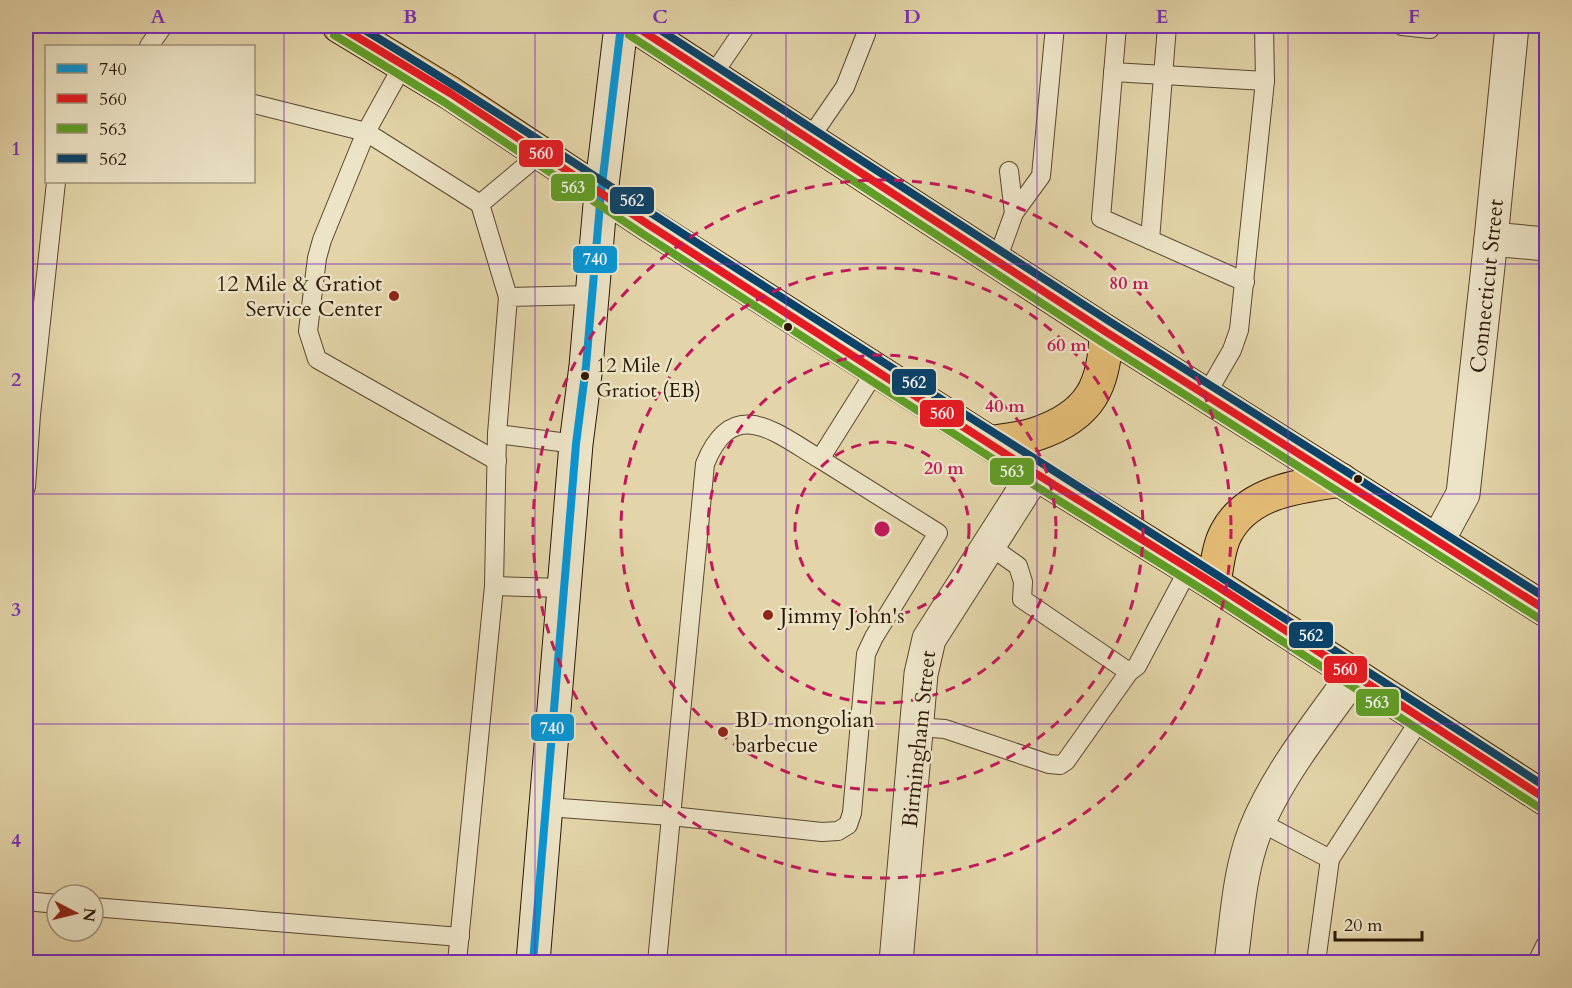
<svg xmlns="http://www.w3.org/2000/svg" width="1572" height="988" viewBox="0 0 1572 988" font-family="Cardo,serif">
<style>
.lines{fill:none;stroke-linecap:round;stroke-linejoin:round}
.lane-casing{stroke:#59472f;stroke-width:20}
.street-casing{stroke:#59472f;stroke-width:35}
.secondary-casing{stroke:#2b1806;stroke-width:35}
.primary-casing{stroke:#2b1806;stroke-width:35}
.lane{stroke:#ede4c7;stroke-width:18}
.street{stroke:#ede4c7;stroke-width:33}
.secondary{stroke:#ede4c7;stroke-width:33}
.primary{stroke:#e2ba74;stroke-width:33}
.bus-1-casing{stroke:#ede4c7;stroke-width:12}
.bus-2-casing{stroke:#ede4c7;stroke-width:12}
.bus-3-casing{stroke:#ede4c7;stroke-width:12}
.bus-4-casing{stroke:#ede4c7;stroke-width:12}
.bus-1{stroke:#0696d7;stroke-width:8}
.bus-2{stroke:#e51a23;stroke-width:8}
.bus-3{stroke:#609e26;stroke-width:8}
.bus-4{stroke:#09426a;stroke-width:8}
.grid{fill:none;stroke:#7b2cbf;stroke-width:1.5;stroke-opacity:0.55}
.ring{fill:none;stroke:#c2185b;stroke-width:3;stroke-dasharray:10 8}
.poi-dot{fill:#8f2418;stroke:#ede4c7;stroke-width:2}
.bus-dot{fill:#2b1806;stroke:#ede4c7;stroke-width:2}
.labels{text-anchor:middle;stroke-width:5;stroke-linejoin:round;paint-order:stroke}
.bus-label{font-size:20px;fill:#2b1806;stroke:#ede4c7;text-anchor:start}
.poi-label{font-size:22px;fill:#2b1806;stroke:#ede4c7;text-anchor:start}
.street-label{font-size:22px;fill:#2b1806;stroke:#ede4c7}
.centre{fill:#c2185b;stroke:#ede4c7;stroke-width:3}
.ring-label{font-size:18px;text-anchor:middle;font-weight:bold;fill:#c2185b;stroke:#ede4c7;stroke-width:5;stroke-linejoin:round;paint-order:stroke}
.line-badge{stroke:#ede4c7;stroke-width:2}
.badge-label{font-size:16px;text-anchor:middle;font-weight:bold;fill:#fff}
.neatline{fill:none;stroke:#7b2cbf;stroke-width:2}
.grid-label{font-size:20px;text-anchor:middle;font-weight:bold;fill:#7b2cbf}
</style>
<rect width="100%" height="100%" fill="#e3d5a9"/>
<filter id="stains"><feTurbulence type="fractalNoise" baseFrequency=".00333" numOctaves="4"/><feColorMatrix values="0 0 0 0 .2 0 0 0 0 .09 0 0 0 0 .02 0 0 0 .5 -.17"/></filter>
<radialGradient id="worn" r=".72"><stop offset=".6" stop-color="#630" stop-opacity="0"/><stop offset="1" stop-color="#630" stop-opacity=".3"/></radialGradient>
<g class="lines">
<defs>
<g id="lane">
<polyline points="1117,26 1101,218 1245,282"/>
<polyline points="1402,26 1430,29 1430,26"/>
<polyline points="149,46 163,26"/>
<polyline points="403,65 366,132 480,204"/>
<polyline points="1113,72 1265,81"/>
<polyline points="712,76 746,26"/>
<polyline points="254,104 366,132 322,240 317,258 308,331 317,359 497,461"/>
<polyline points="810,138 845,87 866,34 867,26"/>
<polyline points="1009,171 1014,213"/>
<polyline points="1150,240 1167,26"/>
<polyline points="997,260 1014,213 1041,176 1055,26"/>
<polyline points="508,297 480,204 541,153"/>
<polyline points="1206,395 1232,350 1239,330 1265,81 1264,26"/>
<polyline points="576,444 497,434 508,297 592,295"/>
<polyline points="26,487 31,415 56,182"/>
<polyline points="990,546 1018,566 1023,582 1022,599 1129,672 1137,666 1189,568"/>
<polyline points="494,586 564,588"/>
<polyline points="917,727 945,729 1049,764 1060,765 1066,761 1129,672"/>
<polyline points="547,807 671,816 822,832 838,831 848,825 852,813 866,654 874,637 938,533 820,459"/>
<polyline points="1260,822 1330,859"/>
<polyline points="26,901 57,904"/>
<polyline points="93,907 460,937"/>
<polyline points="457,962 494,586 497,434"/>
<path d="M657,962l48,-498c28,-70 71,-31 115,-5l56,-89"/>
<polyline points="1316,962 1330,859 1421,718"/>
<polyline points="1537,962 1546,944"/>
</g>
<g id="street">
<polyline points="1491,239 1546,244"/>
<polyline points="1438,540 1463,494 1491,239 1512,26"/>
<polyline points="896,962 921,674 929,639 1035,473"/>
<path d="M1231,962c6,-43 8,-90 24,-131 21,-54 65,-109 99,-156"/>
</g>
<polyline id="secondary" points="533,962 576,444 586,366 601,193 621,26"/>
<g id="primary">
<polyline points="339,26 450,93 649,225 990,443 1035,473 1214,584 1546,799"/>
<polyline points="635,26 1106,332 1546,610"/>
<path d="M990,443c15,-3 32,-4 46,-9 54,-18 69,-48 70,-102"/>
<path d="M1214,584c3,-17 4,-36 12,-51 22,-42 74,-47 115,-53"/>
</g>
</defs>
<use href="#lane" class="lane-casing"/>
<use href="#street" class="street-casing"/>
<use href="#secondary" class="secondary-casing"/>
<use href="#primary" class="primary-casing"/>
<use href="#lane" class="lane"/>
<use href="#street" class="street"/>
<use href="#secondary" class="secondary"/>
<use href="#primary" class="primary"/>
<defs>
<polyline id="bus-1" points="533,962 576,444 586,366 601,193 621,26"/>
<g id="bus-2">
<polyline points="339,26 450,93 649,225 1035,473 1214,584 1546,799"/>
<polyline points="635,26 1106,332 1546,610"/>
</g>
<g id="bus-3">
<polyline points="334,35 444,102 643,234 1029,482 1208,593 1540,808"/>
<polyline points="629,35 1100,341 1540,619"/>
</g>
<g id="bus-4">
<path d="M358,26c138,83 271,174 406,260 261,167 523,332 782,501"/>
<polyline points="654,26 1112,323 1546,598"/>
</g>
</defs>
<use href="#bus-1" class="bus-1-casing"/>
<use href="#bus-2" class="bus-2-casing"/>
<use href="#bus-3" class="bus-3-casing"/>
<use href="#bus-4" class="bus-4-casing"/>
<use href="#bus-1" class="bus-1"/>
<use href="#bus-2" class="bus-2"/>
<use href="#bus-3" class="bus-3"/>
<use href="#bus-4" class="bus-4"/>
</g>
<path class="grid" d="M284,26v936M535,26v936M786,26v936M1037,26v936M1288,26v936M26,264h1520M26,494h1520M26,724h1520"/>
<g class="ring">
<circle cx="882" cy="529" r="87"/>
<circle cx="882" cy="529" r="174"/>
<circle cx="882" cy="529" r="261"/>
<circle cx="882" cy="529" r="349"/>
</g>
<g class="poi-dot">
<circle cx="394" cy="296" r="6"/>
<circle cx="768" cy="615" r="6"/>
<circle cx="723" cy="732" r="6"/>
</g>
<g class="bus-dot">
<circle cx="788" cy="327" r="5"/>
<circle cx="585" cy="376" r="5"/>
<circle cx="1358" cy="479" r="5"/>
</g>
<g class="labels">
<g class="bus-label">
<text x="596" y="372">12 Mile /<tspan x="596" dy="25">Gratiot (EB)</tspan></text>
</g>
<g class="poi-label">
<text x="382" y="291" text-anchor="end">12 Mile &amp; Gratiot<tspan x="382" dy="25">Service Center</tspan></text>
<text x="780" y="623">Jimmy John's</text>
<text x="735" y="727">BD mongolian<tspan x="735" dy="25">barbecue</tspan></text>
</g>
<g class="street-label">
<text transform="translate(1486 286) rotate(-84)" y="8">Connecticut Street</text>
<text transform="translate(918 739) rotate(-84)" y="8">Birmingham Street</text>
</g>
</g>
<circle cx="882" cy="529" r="9" class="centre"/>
<g class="ring-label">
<text x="1129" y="289">80 m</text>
<text x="1067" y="351">60 m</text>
<text x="1005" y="412">40 m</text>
<text x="944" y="474">20 m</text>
</g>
<g class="line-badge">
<rect x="518" y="139" width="46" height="29" rx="6" fill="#e51a23"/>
<rect x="550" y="173" width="46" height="29" rx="6" fill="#609e26"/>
<rect x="609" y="186" width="46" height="29" rx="6" fill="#09426a"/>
<rect x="572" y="245" width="46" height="29" rx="6" fill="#0696d7"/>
<rect x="891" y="368" width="46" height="28" rx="6" fill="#09426a"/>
<rect x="919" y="399" width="46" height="29" rx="6" fill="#e51a23"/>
<rect x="989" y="457" width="46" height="29" rx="6" fill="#609e26"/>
<rect x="1288" y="621" width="46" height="28" rx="6" fill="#09426a"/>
<rect x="1323" y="655" width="45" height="29" rx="6" fill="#e51a23"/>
<rect x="1355" y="688" width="45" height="29" rx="6" fill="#609e26"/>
<rect x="530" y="713" width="45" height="29" rx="6" fill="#0696d7"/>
</g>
<g class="badge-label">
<text x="541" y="159">560</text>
<text x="573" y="193">563</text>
<text x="632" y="206">562</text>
<text x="595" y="265">740</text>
<text x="914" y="388">562</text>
<text x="942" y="419">560</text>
<text x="1012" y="477">563</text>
<text x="1311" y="641">562</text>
<text x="1345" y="675">560</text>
<text x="1377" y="708">563</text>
<text x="552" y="734">740</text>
</g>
<rect width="1572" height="988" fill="none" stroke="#e3d5a9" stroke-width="66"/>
<rect x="45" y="45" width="210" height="138" fill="#ede4c7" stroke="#9f927a" stroke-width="1.5"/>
<rect x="57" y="64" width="30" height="9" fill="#0696d7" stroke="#9f927a" stroke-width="1.5"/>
<text x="99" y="75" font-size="18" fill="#2b1806">740</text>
<rect x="57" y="94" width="30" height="9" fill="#e51a23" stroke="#9f927a" stroke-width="1.5"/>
<text x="99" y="105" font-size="18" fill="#2b1806">560</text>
<rect x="57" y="124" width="30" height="9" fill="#609e26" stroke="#9f927a" stroke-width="1.5"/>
<text x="99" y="135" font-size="18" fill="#2b1806">563</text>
<rect x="57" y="154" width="30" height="9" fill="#09426a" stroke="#9f927a" stroke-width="1.5"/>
<text x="99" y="165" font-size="18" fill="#2b1806">562</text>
<g transform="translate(75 913) rotate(97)"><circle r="28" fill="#ede4c7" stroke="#9f927a" stroke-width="1.5"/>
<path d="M0-4.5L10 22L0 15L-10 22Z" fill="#8f2418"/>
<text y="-9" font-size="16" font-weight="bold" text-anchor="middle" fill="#2b1806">N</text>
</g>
<path d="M1335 931v9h87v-9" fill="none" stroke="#2b1806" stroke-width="3"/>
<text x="1344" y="931" font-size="18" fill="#2b1806" stroke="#ede4c7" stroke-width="4.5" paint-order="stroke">20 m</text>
<rect x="33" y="33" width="1506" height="922" class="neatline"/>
<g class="grid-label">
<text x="158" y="23">A</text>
<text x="410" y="23">B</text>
<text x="660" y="23">C</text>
<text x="912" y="23">D</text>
<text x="1162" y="23">E</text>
<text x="1414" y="23">F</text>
<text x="16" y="155">1</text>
<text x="16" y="386">2</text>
<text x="16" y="616">3</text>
<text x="16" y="847">4</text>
</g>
<rect width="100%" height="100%" filter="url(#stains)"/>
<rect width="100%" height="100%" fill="url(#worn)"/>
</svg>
